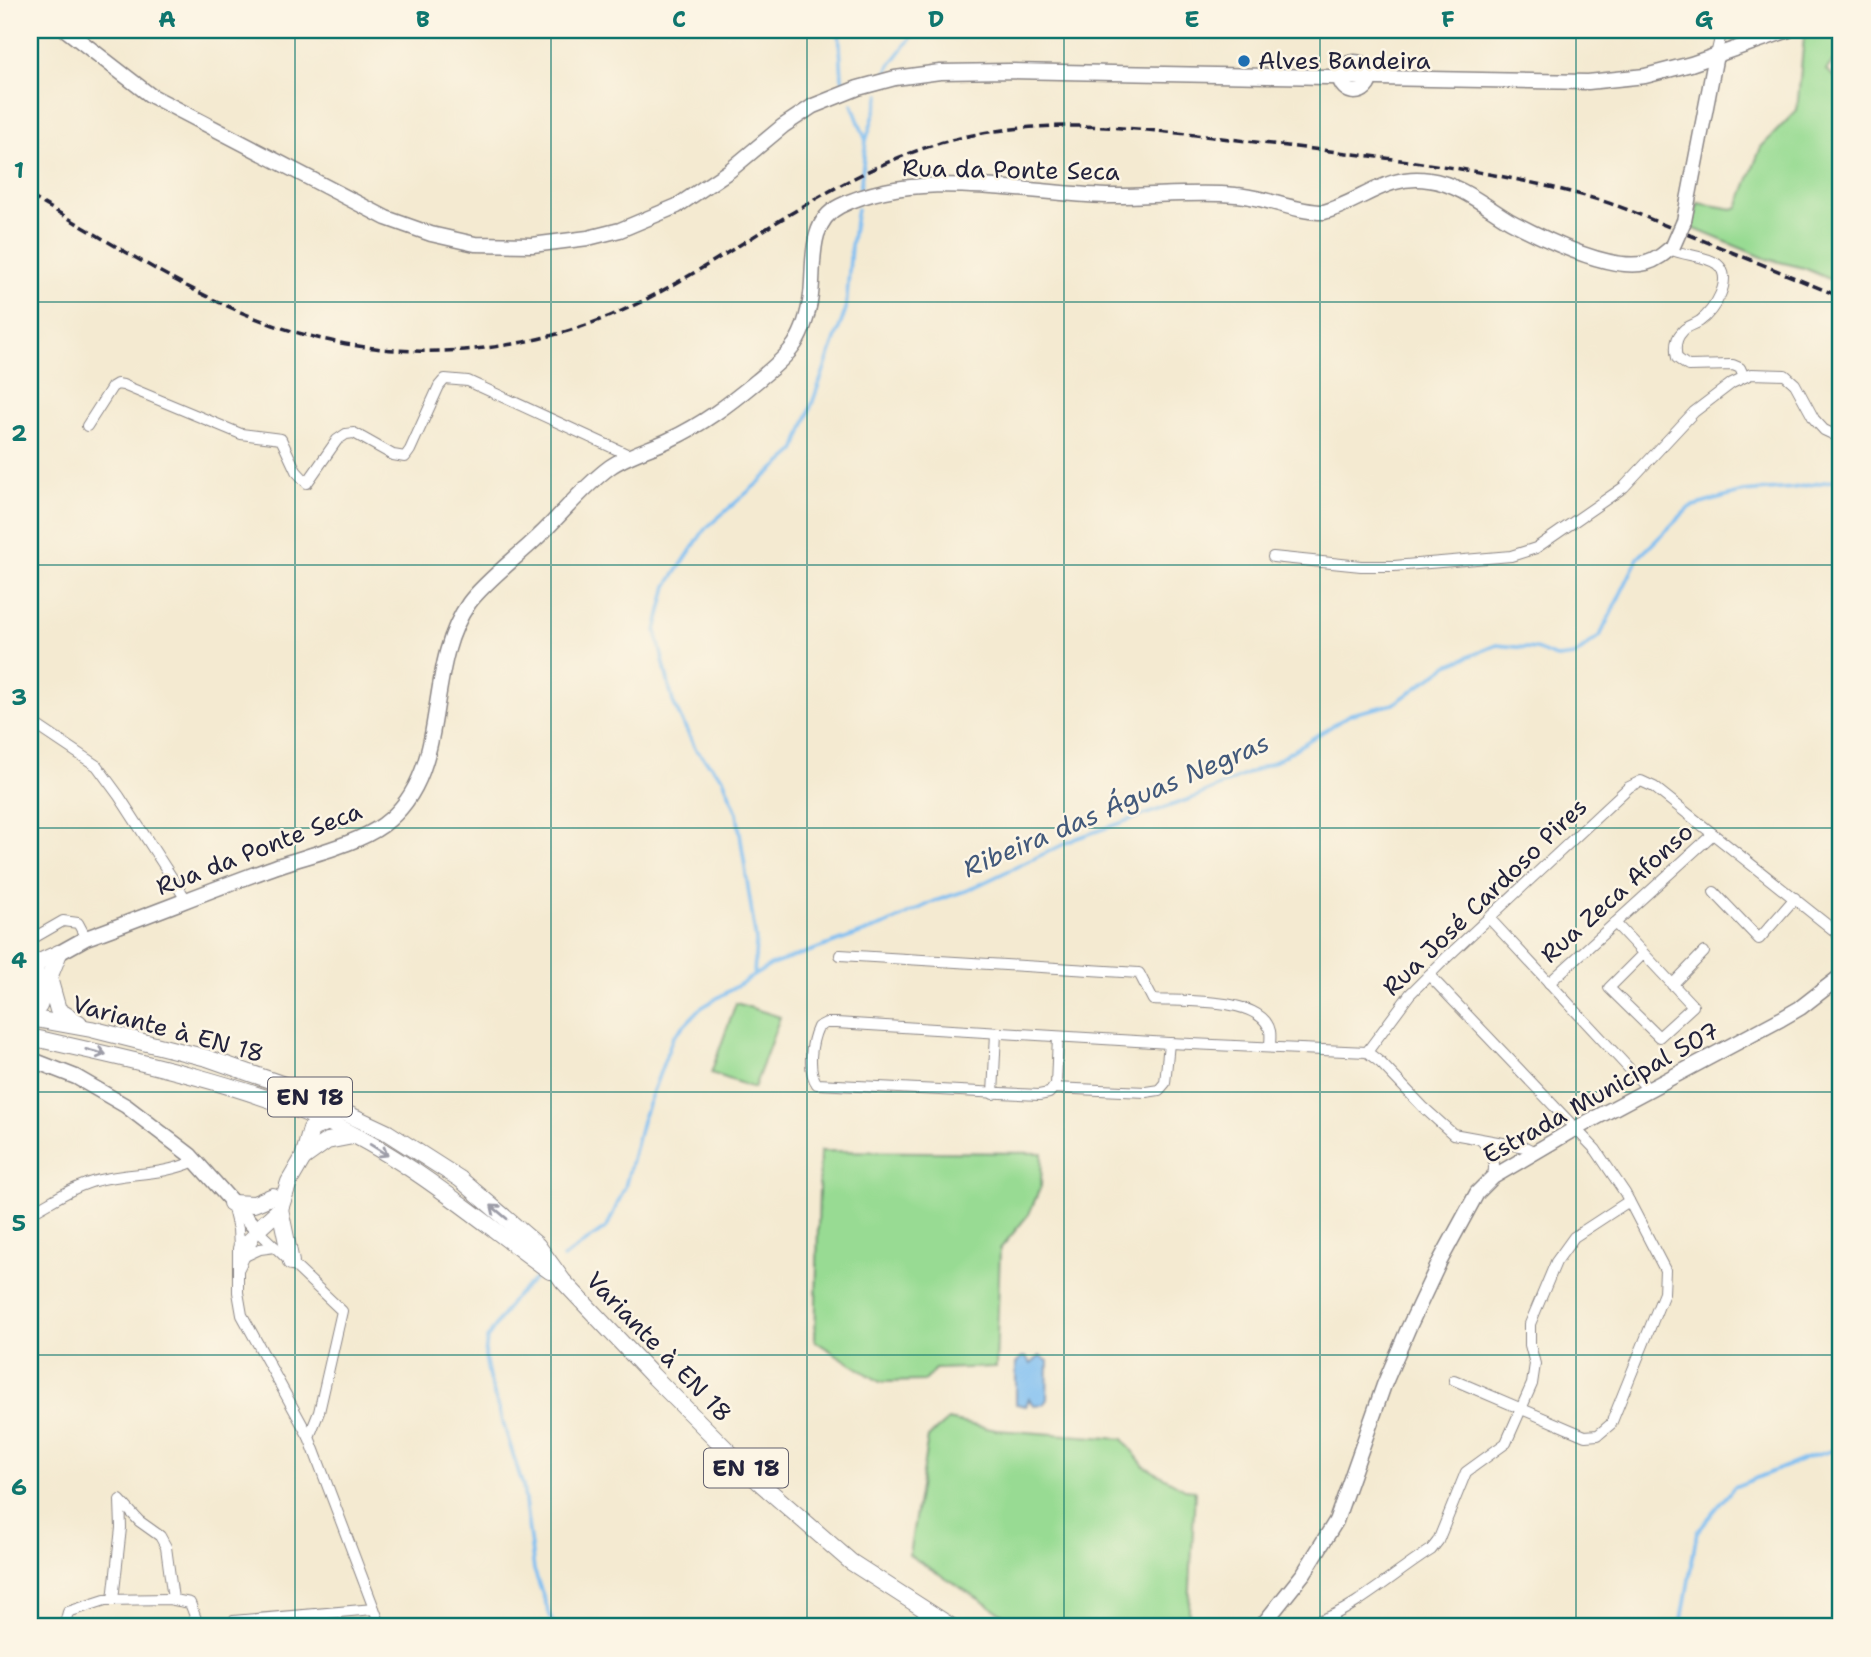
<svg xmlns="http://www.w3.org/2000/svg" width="1871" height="1657" viewBox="0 0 1871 1657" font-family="'Shantell Sans',sans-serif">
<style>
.green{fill:#98db93;stroke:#5d7e67;stroke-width:2}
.water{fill:#7dbef2;stroke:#507096;stroke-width:2}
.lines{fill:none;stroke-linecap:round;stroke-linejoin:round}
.stream{stroke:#7dbef2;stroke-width:3.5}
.street-casing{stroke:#8b8686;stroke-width:12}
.secondary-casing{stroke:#8b8686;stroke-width:17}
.primary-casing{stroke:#8b8686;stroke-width:18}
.street{stroke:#fff;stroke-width:10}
.secondary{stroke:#fff;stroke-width:14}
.primary{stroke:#fff;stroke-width:16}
.rail{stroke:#22223b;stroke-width:3.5;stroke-dasharray:10 5;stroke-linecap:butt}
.secondary-bridge-casing{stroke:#8b8686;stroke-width:17;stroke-linecap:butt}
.secondary-bridge{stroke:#fff;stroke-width:14}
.oneway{stroke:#9c9ca7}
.grid{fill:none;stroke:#0f766e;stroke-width:2;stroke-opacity:0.55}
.poi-dot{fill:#1f6fb2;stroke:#fcf5e5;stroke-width:2.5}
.labels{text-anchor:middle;stroke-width:5;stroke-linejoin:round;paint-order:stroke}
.shield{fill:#fcf5e5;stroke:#63616e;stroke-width:2}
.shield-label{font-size:23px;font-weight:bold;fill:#22223b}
.poi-label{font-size:24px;fill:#22223b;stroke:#fcf5e5;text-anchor:start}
.street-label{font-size:24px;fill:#22223b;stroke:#fcf5e5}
.water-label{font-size:26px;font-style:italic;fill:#42597b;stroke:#fcf5e5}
.neatline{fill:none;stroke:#0f766e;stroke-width:2.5}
.grid-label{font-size:23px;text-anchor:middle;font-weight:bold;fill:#0f766e}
</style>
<rect width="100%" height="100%" fill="#fcf5e5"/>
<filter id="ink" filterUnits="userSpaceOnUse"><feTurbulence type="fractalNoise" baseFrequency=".0143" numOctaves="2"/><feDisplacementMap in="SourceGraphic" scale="14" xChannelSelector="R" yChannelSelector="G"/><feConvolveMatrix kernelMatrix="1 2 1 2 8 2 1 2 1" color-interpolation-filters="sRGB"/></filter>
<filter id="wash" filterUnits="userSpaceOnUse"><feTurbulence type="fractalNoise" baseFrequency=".00686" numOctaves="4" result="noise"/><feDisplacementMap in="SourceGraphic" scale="28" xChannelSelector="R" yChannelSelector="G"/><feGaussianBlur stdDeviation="1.57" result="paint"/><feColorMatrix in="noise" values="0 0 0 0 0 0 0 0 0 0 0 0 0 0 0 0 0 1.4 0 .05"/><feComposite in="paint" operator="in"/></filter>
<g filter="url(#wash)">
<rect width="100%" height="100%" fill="#f4ead1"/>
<g class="green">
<polygon points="1823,30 1841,30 1841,52 1826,70 1841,82 1841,284 1804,268 1767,259 1692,228 1698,203 1733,209 1738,207 1761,147 1797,110 1804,37"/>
<polygon points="736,1003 780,1017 754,1088 711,1073"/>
<polygon points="820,1151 1042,1153 1041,1186 1029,1214 1000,1249 996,1367 935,1369 924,1381 880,1382 815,1341"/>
<polygon points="948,1420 996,1430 1123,1439 1144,1466 1185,1489 1195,1490 1188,1627 1023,1627 909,1555 928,1437"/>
</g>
<polygon class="water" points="1040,1356 1048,1361 1047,1399 1044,1404 1037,1406 1032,1404 1029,1398 1026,1406 1016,1404 1016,1363 1022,1357 1026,1357 1031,1364"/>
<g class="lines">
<g class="stream">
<polyline points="839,30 842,78 846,86"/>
<polyline points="886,76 890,65 917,30"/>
<polyline points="852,104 866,141"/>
<polyline points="860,189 866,141 880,95"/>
<polyline points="754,975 756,941 737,813 723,778 696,750 673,702 656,631 667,586 705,529 795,451 846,309 851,246 857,209"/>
<polyline points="563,1258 607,1227 625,1187 642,1121 673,1037 701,1008 771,965 885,925 935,901 968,890 1077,838 1193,798 1276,761 1351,714 1394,704 1448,665 1497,645 1536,649 1558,658 1574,656 1600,636 1638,558 1690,507 1743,492 1793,488 1841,479"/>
<polyline points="539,1275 512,1300 487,1339 485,1356 489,1378 523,1486 534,1570 554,1627"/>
<polyline points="1676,1627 1682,1620 1697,1532 1734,1487 1807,1458 1841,1448"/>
</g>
</g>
</g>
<g filter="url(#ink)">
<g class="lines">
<defs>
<g id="street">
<polyline points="1716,55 1722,30"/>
<path d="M1670,249c14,7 34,6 47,15 18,14 -3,47 -17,57 -5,4 -14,5 -18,11 -7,7 -7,17 -5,26l11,8 45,-1 7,3 4,9"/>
<polyline points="87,426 112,387 117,384 123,385 241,434 281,439 296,471 307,483 337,440 346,434 354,433 393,455 405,457 410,450 439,386 445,379 468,381 631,456"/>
<polyline points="1273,557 1361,566 1394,566 1511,556 1536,548 1624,487 1694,412 1732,383 1751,374 1785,375 1795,384 1814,419 1824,430 1841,438"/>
<polyline points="30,721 97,766 119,796 187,901"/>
<polyline points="1714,892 1759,939 1795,898"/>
<polyline points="1489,918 1649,1090"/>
<polyline points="1615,923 1693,1006 1659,1037 1609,988 1643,954"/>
<polyline points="30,940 63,921 78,923 86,938"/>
<path d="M840,955l299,18 14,27c29,2 109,-4 117,31 1,5 0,11 0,16"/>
<polyline points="1429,975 1596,1150 1625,1193 1665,1270 1664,1293 1611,1424 1598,1435 1585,1436 1454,1380"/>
<polyline points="1549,983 1713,834"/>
<polyline points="1672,985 1704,952"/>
<polyline points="1169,1043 1367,1052 1381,1063 1423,1107 1453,1134 1525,1147 1535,1152"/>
<polyline points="1367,1052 1410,994 1445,959 1629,787 1641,781 1654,787 1841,936"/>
<path d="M1053,1088l93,4 13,-2 6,-7 4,-40 -333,-20h-10l-8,4c-7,15 -11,43 -1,57l222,11 10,-2 7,-8 2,-48"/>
<polyline points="993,1094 996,1033"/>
<path d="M1482,1141c11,12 14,19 11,36"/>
<polyline points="232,1204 238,1229 239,1248"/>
<path d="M30,1213c23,-12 43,-27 69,-33 34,-8 62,-4 96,-19"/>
<polyline points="257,1230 238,1248 238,1292 242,1315 309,1437 381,1627"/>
<polyline points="257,1230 342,1311 319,1412 309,1437"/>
<polyline points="247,1255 260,1249 275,1247"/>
<polyline points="239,1268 255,1235"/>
<polyline points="113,1600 121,1528 120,1500 139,1521 160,1536 166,1547 173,1599"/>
<polyline points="233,1621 374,1609"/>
<path d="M1263,1624c19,1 37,1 55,-3 33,-9 82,-52 113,-71l7,-9 28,-69 40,-29 26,-59 3,-20 -5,-19v-21l26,-62 18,-25 55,-36"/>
<polyline points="64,1627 68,1612 105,1600 169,1599 190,1603 199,1627"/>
</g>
<g id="secondary">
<polyline points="66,30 150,95 386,218 431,234 475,244 532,245 588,238 620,230 677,206 729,171 783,126 813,106 858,88 895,78 940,72 1010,71 1588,82 1645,76 1691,64 1789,30"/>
<circle cx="1355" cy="77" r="15"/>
<polyline points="1684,221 1716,55"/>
<path d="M59,953l27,-15c61,-22 122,-47 183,-69 34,-13 85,-23 114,-44 71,-53 38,-154 86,-222 16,-22 51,-48 71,-68 23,-22 44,-49 70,-68 17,-12 40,-18 59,-27 34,-16 59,-35 88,-59 12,-10 26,-21 35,-33 10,-13 15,-30 18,-46 6,-31 -5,-79 30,-96 77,-38 183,-13 266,-10 43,1 87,-5 130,-1 30,2 58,17 88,17 37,-10 64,-39 105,-32 30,4 56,26 81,41 32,17 100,51 136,42 11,-3 19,-10 27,-17"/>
<polyline points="30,1059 76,1077 126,1106 190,1155 257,1230"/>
<polyline points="1261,1627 1304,1573 1336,1521 1384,1385 1408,1329 1440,1261 1477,1193 1493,1177 1571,1131 1781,1019 1800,1008 1841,976"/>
</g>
<g id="primary">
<polyline points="59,953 49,978 58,1010 79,1023"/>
<polyline points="30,996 37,963 59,953"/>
<polyline points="30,1015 39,1006 49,978"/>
<polyline points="30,1018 91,1029 207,1058 290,1087 388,1133 460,1179 537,1245 563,1281 651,1374 758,1481 851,1562 952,1627"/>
<path d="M30,1037c97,22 204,44 295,84 82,36 153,98 225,150"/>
<polyline points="303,1158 327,1141 353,1136"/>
<polyline points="231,1203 254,1204 273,1196"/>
<polyline points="280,1209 291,1262"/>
<polyline points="257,1230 280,1209 289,1182 303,1158 311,1129 331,1121"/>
</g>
</defs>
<use href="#street" class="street-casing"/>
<use href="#secondary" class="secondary-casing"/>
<use href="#primary" class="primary-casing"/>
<use href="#street" class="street"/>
<use href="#secondary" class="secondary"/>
<use href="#primary" class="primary"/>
<path class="rail" d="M30,196c76,43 157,97 238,127 112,41 240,37 349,-10 30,-13 58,-29 85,-45 89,-53 173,-115 276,-134 90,-17 180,-3 269,7 119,15 237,25 352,59 28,8 54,21 81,31 54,22 108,44 161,66"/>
<defs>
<polyline id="secondary-bridge" points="1673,246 1684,221"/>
</defs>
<use href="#secondary-bridge" class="secondary-bridge-casing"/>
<use href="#secondary-bridge" class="secondary-bridge"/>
</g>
<defs><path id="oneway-shaft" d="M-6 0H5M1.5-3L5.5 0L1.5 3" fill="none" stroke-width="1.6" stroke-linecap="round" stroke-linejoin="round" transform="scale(1.75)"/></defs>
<g class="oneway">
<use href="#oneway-shaft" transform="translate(96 1052) rotate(14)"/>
<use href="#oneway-shaft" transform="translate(379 1150) rotate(32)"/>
<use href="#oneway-shaft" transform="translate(499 1212) rotate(-140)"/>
</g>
</g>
<path class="grid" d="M295,30v1597M551,30v1597M807,30v1597M1064,30v1597M1320,30v1597M1576,30v1597M30,302h1811M30,565h1811M30,828h1811M30,1092h1811M30,1355h1811"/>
<circle class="poi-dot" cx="1244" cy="61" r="7"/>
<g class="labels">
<g class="shield">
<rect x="268" y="1077.5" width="84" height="39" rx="5"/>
<rect x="704" y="1448.5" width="84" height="39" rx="5"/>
</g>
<g class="shield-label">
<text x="310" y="1105">EN 18</text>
<text x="746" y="1476">EN 18</text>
</g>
<g class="poi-label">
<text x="1258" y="69">Alves Bandeira</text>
</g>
<g class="street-label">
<text transform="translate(1011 170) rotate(1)" y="8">Rua da Ponte Seca</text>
<text transform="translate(259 849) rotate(-21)" y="8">Rua da Ponte Seca</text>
<text transform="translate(1617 893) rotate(-42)" y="8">Rua Zeca Afonso</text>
<text transform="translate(1485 897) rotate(-44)" y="8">Rua José Cardoso Pires</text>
<text transform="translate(168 1029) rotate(15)" y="8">Variante à EN 18</text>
<text transform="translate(1601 1093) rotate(-29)" y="8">Estrada Municipal 507</text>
<text transform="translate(659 1347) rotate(46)" y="8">Variante à EN 18</text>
</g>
<g class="water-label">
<text transform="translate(1116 805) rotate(-23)" y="9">Ribeira das Águas Negras</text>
</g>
</g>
<rect width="1871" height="1657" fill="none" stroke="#fcf5e5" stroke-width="77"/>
<rect x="38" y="38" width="1794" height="1580" class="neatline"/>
<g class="grid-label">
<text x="167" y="27">A</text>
<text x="423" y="27">B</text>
<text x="679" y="27">C</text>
<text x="936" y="27">D</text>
<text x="1192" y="27">E</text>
<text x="1448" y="27">F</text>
<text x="1704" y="27">G</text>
<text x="19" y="178">1</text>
<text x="19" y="441">2</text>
<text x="19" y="705">3</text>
<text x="19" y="968">4</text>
<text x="19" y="1231">5</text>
<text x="19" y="1495">6</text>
</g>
</svg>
